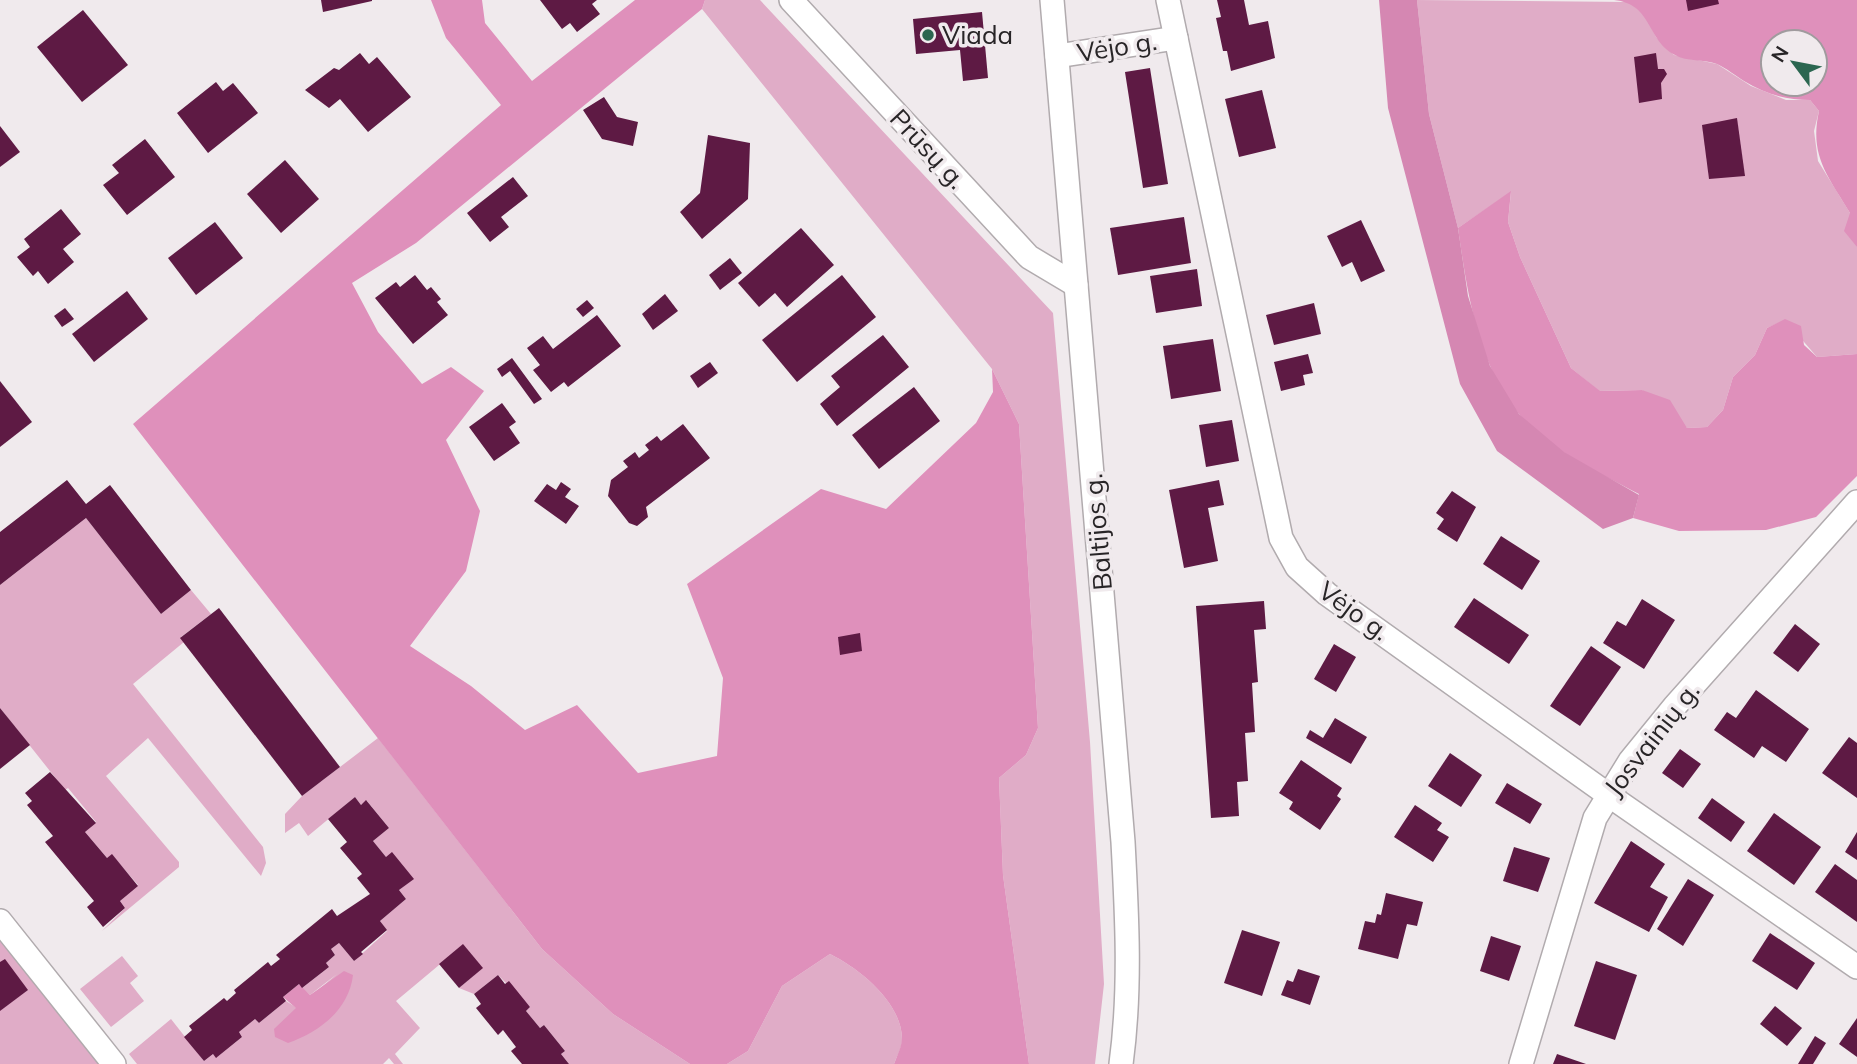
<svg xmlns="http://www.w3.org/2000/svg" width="1857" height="1064" viewBox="0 0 1857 1064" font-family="Mulish,sans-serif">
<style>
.green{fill:#e0acc7}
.forest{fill:#df90bb;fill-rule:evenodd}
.water{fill:#d587b2}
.building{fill:#5e1a44}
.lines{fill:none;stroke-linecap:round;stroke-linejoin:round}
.minor-casing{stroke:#b1abae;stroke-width:26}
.minor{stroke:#fff;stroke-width:23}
.poi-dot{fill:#2b6650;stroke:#f0eaed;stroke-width:2.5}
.labels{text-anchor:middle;stroke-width:7;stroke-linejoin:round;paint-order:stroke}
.poi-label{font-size:26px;fill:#282527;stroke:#f0eaed;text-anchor:start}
.street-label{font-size:26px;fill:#282527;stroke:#f0eaed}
</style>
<rect width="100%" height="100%" fill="#f0eaed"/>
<g class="green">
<polygon points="705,0 760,0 1053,313 1090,742 1104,984 1095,1064 1029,1064 1003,875 999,778 1026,755 1038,728 1019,424 992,369 702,9"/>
<polygon points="1417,0 1629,2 1646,16 1656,37 1674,55 1717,64 1751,86 1786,100 1810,100 1819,111 1814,131 1818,161 1850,213 1857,247 1857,354 1817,357 1785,320 1767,328 1755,355 1733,377 1723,410 1707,427 1687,428 1642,390 1599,391 1571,368 1520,257 1508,222 1511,192 1458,228 1429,114"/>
<polygon points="86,518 161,614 191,590 211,614 181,637 184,642 133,684 263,847 266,863 261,876 148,738 106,776 179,862 179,867 102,931 125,908 120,901 138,885 112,855 107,858 85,832 96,822 68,788 65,790 0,708 0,585"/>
<polygon points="378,738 542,949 613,1014 690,1064 569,1064 561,1054 565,1051 544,1025 540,1028 526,1011 530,1007 498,975 474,994 459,988 482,968 463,945 396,1001 420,1028 395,1054 403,1064 394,1064 389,1058 383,1064 137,1064 129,1054 171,1019 204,1061 213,1054 217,1057 242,1037 239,1032 255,1019 259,1023 286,1001 297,1008 337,974 310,995 302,988 329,967 326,963 335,955 331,949 339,943 354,961 387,931 380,921 406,899 399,890 413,879 386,857 373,841 389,828 367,801 361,805 355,797 308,836 299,823 285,833 285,814 302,796"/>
<polygon points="0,940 99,1064 0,1064"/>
<path d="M830,954c30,15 71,48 72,84 1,8 -5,18 -8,26h-167l21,-13 34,-65z"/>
<polygon points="122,956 138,976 130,983 144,1001 111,1027 80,989"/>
</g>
<g class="forest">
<path d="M431,0h51l3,23 47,58 103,-81h70l-3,9 -286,234 -64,40 26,49 44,52 29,-17 33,24 -38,49 34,71 -14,60 -56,75 61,40 54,44 52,-25 61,68 79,-17 6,-78 -36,-94 134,-95 65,20 90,-86 17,-31 -1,-23 27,55 19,304 -12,27 -27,23 4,97 26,189h-135c3,-8 8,-18 8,-26 -1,-36 -42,-69 -72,-84l-48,32 -34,65 -21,13h-37l-77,-50 -71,-65 -409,-525 368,-319 -55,-67z"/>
<path d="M1614,0h243v247l-13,-16 6,-18c-22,-37 -41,-57 -31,-102l-9,-11c-24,0 -45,-6 -66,-19 -8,-5 -18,-13 -27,-17 -13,-5 -30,-2 -42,-9 -29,-15 -22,-51 -61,-55zM1773,42h42v42h-42z"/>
<path d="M1511,191l-3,31 12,35 51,111 29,23 42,-1 28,10 17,28 20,-1 16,-17 10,-33 22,-22 12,-27 18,-9 16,7 3,19 13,12 40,-3v122l-41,41 -50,13 -87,1 -46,-13 6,-24c-41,-22 -90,-44 -120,-80 -42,-51 -52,-123 -61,-186z"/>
<path d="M344,971l9,4c-4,35 -34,57 -65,68l-13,-6 -1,-8 22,-21 -13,-11 16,-13 11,11z"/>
</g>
<polygon class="water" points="1379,0 1417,0 1429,114 1458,228 1468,296 1490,366 1519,414 1564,452 1639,495 1633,518 1603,529 1497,451 1460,384 1388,108"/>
<g class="building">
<polygon points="321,0 372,0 372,1 323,12"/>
<polygon points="540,0 597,0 592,4 600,14 577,32 570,23 562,29"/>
<polygon points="1217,0 1244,0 1249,25 1268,21 1275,58 1231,71 1227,51 1223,51 1216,18 1221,17"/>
<polygon points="1686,0 1718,0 1719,4 1688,11"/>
<polygon points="83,10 128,65 82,102 37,47"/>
<polygon points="982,12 988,78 963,81 960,50 916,54 913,19"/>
<polygon points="360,53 369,64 377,57 411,97 368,132 340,99 329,108 305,90 334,68 339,70"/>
<polygon points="1656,53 1658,69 1664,69 1667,74 1661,83 1662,99 1639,103 1634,57"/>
<polygon points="1150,68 1168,184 1143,188 1125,72"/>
<polygon points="216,82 223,91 233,83 258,113 208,153 177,113"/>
<polygon points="1262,90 1276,148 1239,157 1225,99"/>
<polygon points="604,97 617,117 638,122 633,146 602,139 583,110"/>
<polygon points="1737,118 1745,176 1709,179 1702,125"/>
<polygon points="0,126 20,152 0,167"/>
<polygon points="708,135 750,143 748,199 702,239 680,212 700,193"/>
<polygon points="145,139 175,177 127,215 103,185 119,173 112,165"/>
<polygon points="285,160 319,199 281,233 247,194"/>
<polygon points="513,177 528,196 501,217 509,227 490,242 467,213"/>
<polygon points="61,209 81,234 63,249 74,262 48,284 38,271 33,276 17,257 30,247 24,239"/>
<polygon points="1184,217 1191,263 1118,275 1110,228"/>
<polygon points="1361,220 1385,271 1361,282 1352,262 1342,267 1327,236"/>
<polygon points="215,222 243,258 196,295 168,258"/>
<polygon points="801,228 834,265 787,307 775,293 759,307 738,283"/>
<polygon points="730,258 742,273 720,290 709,275"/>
<polygon points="1197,269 1202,306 1156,313 1150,276"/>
<polygon points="415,275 427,290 431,287 441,299 437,302 448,315 413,344 375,298 396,282 400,287"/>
<polygon points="842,275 876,317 797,382 762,340"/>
<polygon points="127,291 148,319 94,362 72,334"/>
<polygon points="665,294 678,311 653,330 642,314"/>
<polygon points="587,300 594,308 583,317 576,309"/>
<polygon points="1314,303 1321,334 1274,345 1266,315"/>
<polygon points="65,308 74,319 62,327 54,316"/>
<polygon points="597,315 621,346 568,387 564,382 551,392 533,370 540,365 527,348 543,336 553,349"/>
<polygon points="883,335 909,367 837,426 820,404 840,387 831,376"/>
<polygon points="1213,339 1221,391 1171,399 1163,346"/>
<polygon points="1308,354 1313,373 1303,375 1305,385 1281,391 1274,362"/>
<polygon points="512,358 542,399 534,404 510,371 502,377 497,369"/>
<polygon points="710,362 718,373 698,388 690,376"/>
<polygon points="0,381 32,422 0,447"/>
<polygon points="914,387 940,421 879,469 852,435"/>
<polygon points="502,403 516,422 509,427 520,443 494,461 469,427"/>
<polygon points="1232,420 1239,461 1206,467 1199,425"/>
<polygon points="683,424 710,458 646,507 648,517 637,526 629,523 608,496 611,480 628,467 623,461 635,452 639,458 649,450 645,445 657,436 661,441"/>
<polygon points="67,480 86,504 110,485 191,590 161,614 86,518 0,585 0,532"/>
<polygon points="1219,480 1224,505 1208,508 1218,561 1184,568 1169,490"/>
<polygon points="561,482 571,489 565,497 579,506 566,524 534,501 547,484 556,490"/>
<polygon points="1452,491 1476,507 1457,542 1437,529 1444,519 1436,513"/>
<polygon points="1501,536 1540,561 1522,590 1483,564"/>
<polygon points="1474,598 1529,635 1509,664 1454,627"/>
<polygon points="1642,599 1675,620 1644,669 1603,643 1617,621 1626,626"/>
<polygon points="1264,601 1266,629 1254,630 1258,682 1252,683 1255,732 1245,733 1248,781 1237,782 1239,816 1211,818 1196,606"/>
<polygon points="219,608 340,767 302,796 180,638"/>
<polygon points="1795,624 1820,644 1798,672 1773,653"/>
<polygon points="860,633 862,651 840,655 838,637"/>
<polygon points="1334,644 1356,657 1336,692 1314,679"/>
<polygon points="1591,646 1621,667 1580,726 1550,706"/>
<polygon points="1756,690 1809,729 1786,762 1762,746 1754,758 1714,730 1727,712 1736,718"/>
<polygon points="0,708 30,745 0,769"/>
<polygon points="1335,718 1367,737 1351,764 1306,738 1310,730 1323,738"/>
<polygon points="1849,737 1857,743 1857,798 1822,773"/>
<polygon points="1680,749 1701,764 1683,788 1662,773"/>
<polygon points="1450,753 1482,775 1461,807 1428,786"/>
<polygon points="1301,760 1342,788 1337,796 1341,799 1320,830 1289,809 1293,802 1279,793"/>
<polygon points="50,772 96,823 85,832 107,858 112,854 138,886 120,901 125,908 103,927 87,907 94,901 45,842 53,836 27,805 32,801 25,793"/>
<polygon points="1507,783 1542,804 1530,824 1495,803"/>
<polygon points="355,797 361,805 366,800 389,828 373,841 386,857 392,852 414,879 399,890 406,899 380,921 387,930 361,952 363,954 354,961 339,943 331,949 335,955 326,963 329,967 302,988 299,984 283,997 286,1001 259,1023 255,1019 239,1032 242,1037 216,1058 213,1054 204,1061 184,1037 192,1030 189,1026 224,998 227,1001 236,993 234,990 268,962 271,966 280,959 276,955 332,909 337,916 370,894 357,878 362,874 340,848 347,842 328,819"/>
<polygon points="1712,798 1745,822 1731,842 1698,818"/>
<polygon points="1415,805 1442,823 1437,830 1449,837 1433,862 1394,837"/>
<polygon points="1774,813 1821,847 1794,885 1747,851"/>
<polygon points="1857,832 1857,860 1845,852"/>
<polygon points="1631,841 1665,864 1650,887 1668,897 1649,932 1594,903"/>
<polygon points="1514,847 1550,858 1538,892 1503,881"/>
<polygon points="1835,864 1857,880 1857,922 1815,892"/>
<polygon points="1688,879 1714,895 1683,946 1657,929"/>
<polygon points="1386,893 1423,902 1417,926 1407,924 1398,959 1358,949 1365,921 1375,923 1377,914 1381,915"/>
<polygon points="1242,930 1280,942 1262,996 1224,983"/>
<polygon points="1770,933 1815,963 1797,990 1752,961"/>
<polygon points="1491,936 1521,946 1509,981 1480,971"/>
<polygon points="463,944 483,968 459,988 439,964"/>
<polygon points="5,959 28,990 0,1011 0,962"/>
<polygon points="1596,961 1637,975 1615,1040 1574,1026"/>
<polygon points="1298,969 1320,976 1310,1005 1281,995 1287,980 1293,982"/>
<polygon points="498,975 505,984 509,981 530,1007 526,1011 540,1028 544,1025 565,1051 561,1054 569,1064 522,1064 511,1051 516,1047 503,1030 498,1035 476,1008 481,1004 474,994"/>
<polygon points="1775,1006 1802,1028 1787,1046 1760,1024"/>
<polygon points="1857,1018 1857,1057 1839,1044"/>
<polygon points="1815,1036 1826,1043 1813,1064 1798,1064"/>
<polygon points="1557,1054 1586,1064 1553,1064"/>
</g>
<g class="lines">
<defs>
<g id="minor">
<polyline points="791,0 1029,257 1076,285"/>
<path d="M1052,0l71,842c4,74 8,148 -2,222"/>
<polyline points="1168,0 1281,538 1297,567 1327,594 1607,794 1857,967"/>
<polyline points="1057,56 1176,38"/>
<polyline points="0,921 114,1064"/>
<polyline points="1521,1064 1595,818 1630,761 1674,707 1857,502"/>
</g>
</defs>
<use href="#minor" class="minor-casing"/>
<use href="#minor" class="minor"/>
</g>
<circle class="poi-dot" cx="928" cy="35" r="7"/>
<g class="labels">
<g class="poi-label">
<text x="942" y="44">Viada</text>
</g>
<g class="street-label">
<text transform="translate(1117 47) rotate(-9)" y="9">Vėjo g.</text>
<text transform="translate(928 149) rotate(47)" y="9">Prūsų g.</text>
<text transform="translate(1098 532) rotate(-95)" y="9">Baltijos g.</text>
<text transform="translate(1354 611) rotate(36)" y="9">Vėjo g.</text>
<text transform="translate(1652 739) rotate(-52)" y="9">Josvainių g.</text>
</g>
</g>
<g transform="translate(1794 63) rotate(302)"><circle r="33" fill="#f0eaed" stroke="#a09b9e" stroke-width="2"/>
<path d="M0-5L12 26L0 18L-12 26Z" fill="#2b6650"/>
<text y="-10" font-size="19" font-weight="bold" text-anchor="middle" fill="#282527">N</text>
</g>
</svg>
